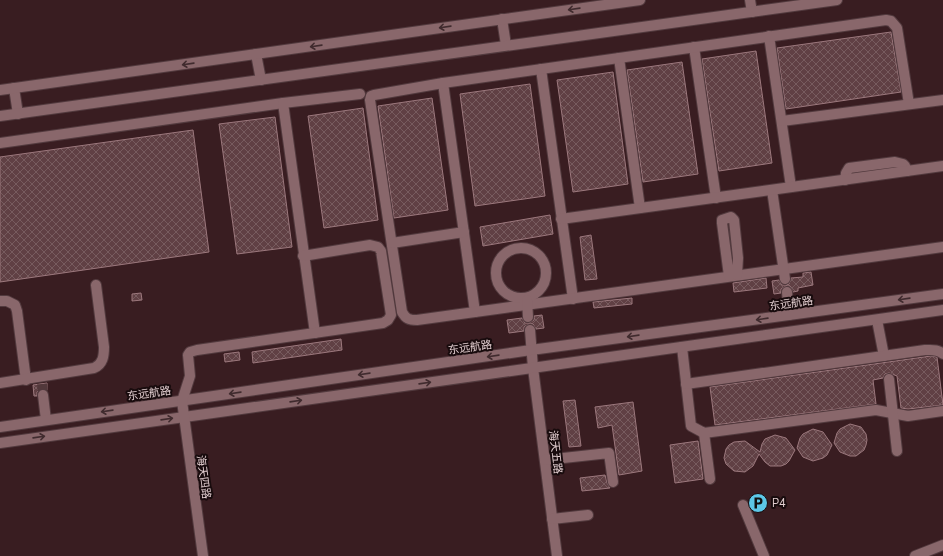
<svg xmlns="http://www.w3.org/2000/svg" width="943" height="556" viewBox="0 0 943 556" font-family="'Nunito Sans','Noto Sans SC',sans-serif">
<style>
.building{fill:url(#building-cross-hatch);stroke:#9c787d}
.lines{fill:none;stroke-linecap:round;stroke-linejoin:round}
.minor-tunnel{stroke:#52383b;stroke-width:10;stroke-dasharray:10 5;stroke-linecap:butt}
.minor-casing{stroke:#523a3e;stroke-width:12}
.minor{stroke:#89676b;stroke-width:10}
.oneway{stroke:#402b2e}
.labels{text-anchor:middle;stroke-width:4;stroke-linejoin:round;paint-order:stroke}
.street-label{font-size:11px;fill:#e3cfd1;stroke:#180b0d}
.poi-label{font-size:11px;fill:#e3cfd1;stroke:#180b0d;text-anchor:start}
</style>
<defs>
<pattern id="building-cross-hatch" width="8" height="8" patternUnits="userSpaceOnUse"><rect width="8" height="8" fill="#604044"/><path d="M0 0l8 8M0 8l8-8" fill="none" stroke="#775b5e"/></pattern>
</defs>
<rect width="100%" height="100%" fill="#391d21"/>
<g class="building">
<polygon points="891,32 901,92 786,109 777,48"/>
<polygon points="756,51 772,163 719,171 702,59"/>
<polygon points="682,62 698,174 643,182 627,70"/>
<polygon points="613,72 628,184 573,192 557,80"/>
<polygon points="530,84 545,196 475,206 460,94"/>
<polygon points="432,98 448,210 394,218 378,106"/>
<polygon points="363,108 378,220 324,228 308,116"/>
<polygon points="275,117 292,247 237,254 219,124"/>
<polygon points="193,130 209,252 0,282 0,157"/>
<polygon points="550,215 553,234 483,246 480,227"/>
<polygon points="591,235 597,279 585,280 580,237"/>
<polygon points="811,272 813,285 798,288 798,291 793,292 790,286 786,286 781,289 781,293 774,294 772,281 779,280 782,285 786,285 789,284 791,278 803,277 803,273"/>
<polygon points="766,278 767,288 734,292 733,283"/>
<polygon points="141,293 142,300 132,301 132,294"/>
<polygon points="632,298 632,304 594,308 593,302"/>
<polygon points="542,315 544,328 536,329 533,324 529,324 524,327 524,331 509,333 507,320 522,318 525,323 529,323 534,320 534,316"/>
<polygon points="341,339 342,350 253,363 252,352"/>
<polygon points="239,352 240,360 225,362 224,354"/>
<polygon points="931,356 937,357 943,405 908,409 901,408 897,376 889,373 885,374 883,378 873,380 876,404 715,425 710,387"/>
<polygon points="47,383 47,390 43,389 39,390 37,392 37,396 34,396 33,385"/>
<polygon points="575,400 581,446 569,447 563,401"/>
<polygon points="633,402 642,471 619,475 612,425 598,428 595,407"/>
<polygon points="850,424 861,427 866,434 867,440 866,445 864,450 856,456 850,456 840,452 834,443 837,433 840,429"/>
<polygon points="813,429 823,432 832,445 827,455 823,458 813,461 803,457 797,448 800,438 803,434"/>
<polygon points="775,435 786,438 795,450 789,461 786,464 781,466 770,466 765,462 759,454 753,466 745,472 734,471 726,464 724,458 726,449 729,445 734,442 745,441 760,452 762,444 765,439"/>
<polygon points="698,441 703,479 675,483 670,445"/>
<polygon points="605,475 607,483 610,488 582,491 580,478"/>
</g>
<g class="lines">
<polyline class="minor-tunnel" points="42,384 43,395"/>
<defs>
<g id="minor">
<polyline points="750,0 752,12"/>
<polyline points="502,19 506,45"/>
<polyline points="769,36 791,187"/>
<polyline points="694,47 716,198"/>
<polyline points="256,54 261,80"/>
<polyline points="619,58 640,208"/>
<polyline points="541,69 573,299"/>
<polyline points="443,83 475,312"/>
<polyline points="14,88 18,114"/>
<polyline points="0,90 640,0"/>
<path d="M909,104l-12,-76 -6,-7 -5,-1 -443,63 -69,12 -3,1 -1,4 32,212c4,7 7,8 15,8l526,-73"/>
<polyline points="0,116 837,0"/>
<polyline points="782,121 943,100"/>
<polyline points="0,143 283,103"/>
<polyline points="845,180 846,173 849,168 895,162 903,164 905,166 907,171"/>
<polyline points="772,190 785,279"/>
<polyline points="561,219 943,166"/>
<polyline points="392,243 464,232"/>
<circle cx="521" cy="273" r="25"/>
<polyline points="729,276 722,223 722,220 731,217 734,220 738,258 737,275"/>
<polyline points="787,292 789,315"/>
<polyline points="527,300 528,317"/>
<polyline points="0,301 7,301 15,305 17,311 26,380"/>
<polyline points="877,320 884,356"/>
<polyline points="530,330 533,368 557,556"/>
<polyline points="315,333 283,103 360,94"/>
<polyline points="682,347 691,426 704,433 876,410 908,416 943,411"/>
<polyline points="889,379 897,451"/>
<path d="M0,383l94,-15c9,-4 10,-12 10,-21l-8,-62"/>
<path d="M686,384l239,-34c7,0 13,-1 18,4"/>
<polyline points="43,395 46,420"/>
<polyline points="0,427 531,350 943,294"/>
<polyline points="704,433 710,479"/>
<polyline points="0,443 943,310"/>
<polyline points="545,460 609,453 613,482"/>
<polyline points="743,505 764,556"/>
<polyline points="552,519 588,515"/>
<polyline points="203,556 182,401 190,376 188,355 190,352 197,350 383,323 388,320 391,315 381,251 378,247 370,245 303,256"/>
<polyline points="915,556 943,545"/>
</g>
</defs>
<use href="#minor" class="minor-casing"/>
<use href="#minor" class="minor"/>
</g>
<defs><path id="oneway-shaft" d="M-6 0H5M1.5-3L5.5 0L1.5 3" fill="none" stroke-width="1.6" stroke-linecap="round" stroke-linejoin="round"/></defs>
<g class="oneway">
<use href="#oneway-shaft" transform="translate(574 9) rotate(172)"/>
<use href="#oneway-shaft" transform="translate(445 27) rotate(172)"/>
<use href="#oneway-shaft" transform="translate(316 46) rotate(172)"/>
<use href="#oneway-shaft" transform="translate(188 64) rotate(172)"/>
<use href="#oneway-shaft" transform="translate(904 299) rotate(172)"/>
<use href="#oneway-shaft" transform="translate(762 319) rotate(172)"/>
<use href="#oneway-shaft" transform="translate(633 336) rotate(172)"/>
<use href="#oneway-shaft" transform="translate(493 356) rotate(172)"/>
<use href="#oneway-shaft" transform="translate(364 374) rotate(172)"/>
<use href="#oneway-shaft" transform="translate(425 383) rotate(-8)"/>
<use href="#oneway-shaft" transform="translate(235 393) rotate(172)"/>
<use href="#oneway-shaft" transform="translate(296 401) rotate(-8)"/>
<use href="#oneway-shaft" transform="translate(107 411) rotate(172)"/>
<use href="#oneway-shaft" transform="translate(167 419) rotate(-8)"/>
<use href="#oneway-shaft" transform="translate(39 437) rotate(-8)"/>
</g>
<defs>
<symbol id="parking-disc" viewBox="-11 -11 22 22"><circle r="9.5" fill="#5cc7e7" stroke="#180b0d"/><path d="M-3.5-5.5H1a3.5 3.5 0 0 1 0 7H-1V5.5H-3.5ZM-1-3.4V-.6H.8a1.4 1.4 0 0 0 0-2.8Z" fill="#111"/></symbol>
</defs>
<g fill-rule="evenodd">
<use href="#parking-disc" x="747" y="492" width="22" height="22"/>
</g>
<g class="labels">
<g class="street-label">
<text transform="translate(791 303) rotate(-8)" y="4">东远航路</text>
<text transform="translate(470 347) rotate(-8)" y="4">东远航路</text>
<text transform="translate(149 393) rotate(-8)" y="4">东远航路</text>
<text transform="translate(556 452) rotate(83)" y="4">海天五路</text>
<text transform="translate(204 477) rotate(82)" y="4">海天四路</text>
</g>
<g class="poi-label">
<text x="772" y="507">P4</text>
</g>
</g>
</svg>
